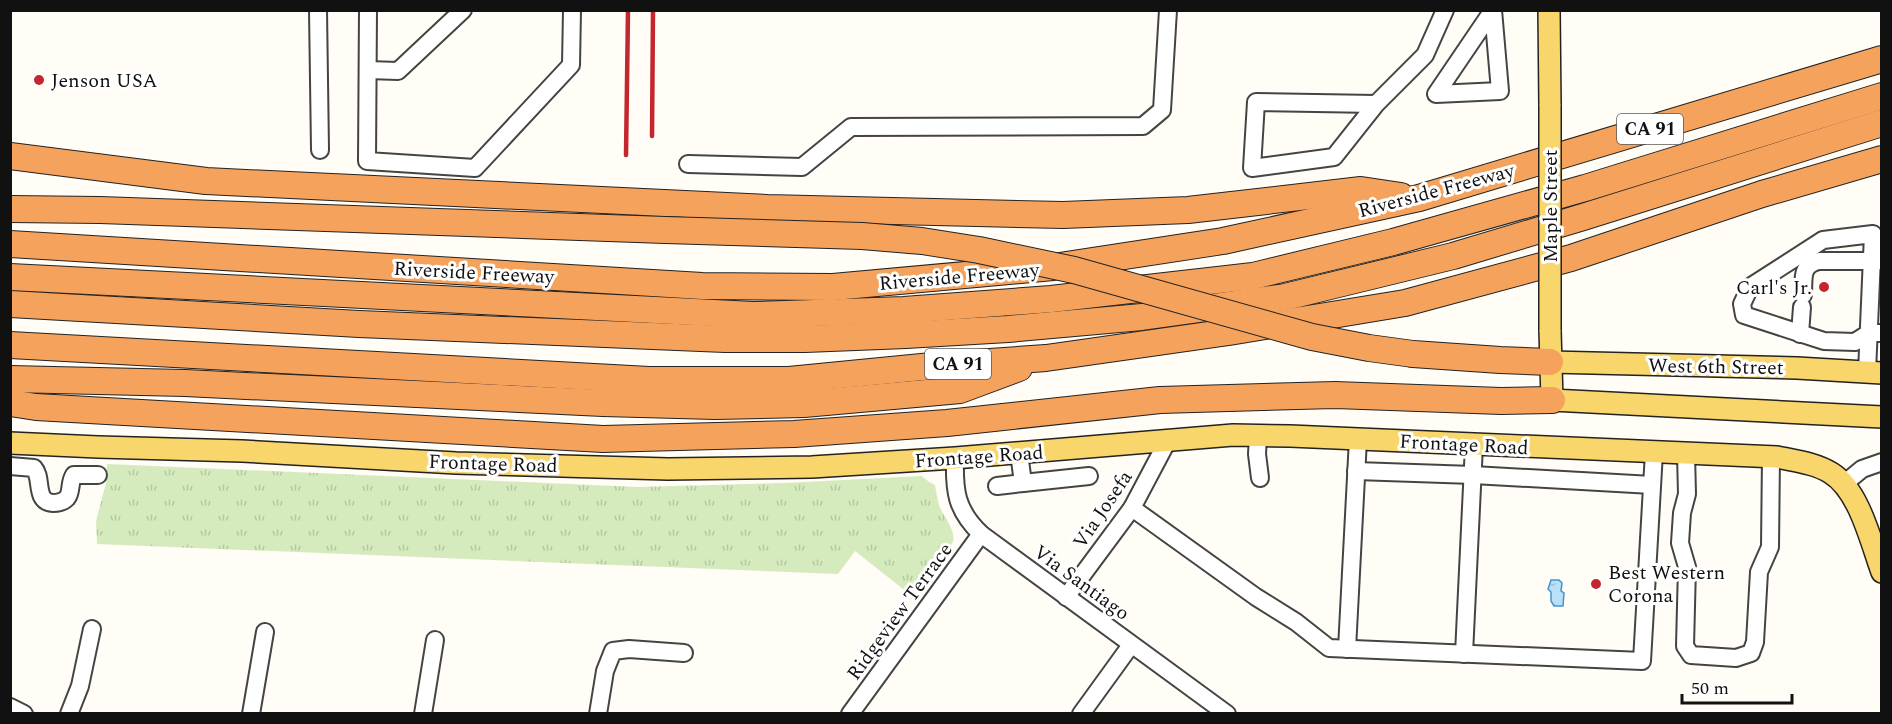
<svg xmlns="http://www.w3.org/2000/svg" width="1892" height="724" viewBox="0 0 1892 724" font-family="Spectral,serif">
<style>
.grass{fill:url(#grass-tufts)}
.water{fill:url(#water-ripples);stroke:#3f96cf;stroke-width:1.5}
.lines{fill:none;stroke-linecap:round;stroke-linejoin:round}
.minor-casing{stroke:#444;stroke-width:20}
.major-casing{stroke:#222;stroke-width:24}
.highway-casing{stroke:#222;stroke-width:28}
.minor{stroke:#fff;stroke-width:16}
.major{stroke:#f9d66b;stroke-width:21}
.highway{stroke:#f5a25d;stroke-width:26}
.rail{stroke:#c4262e;stroke-width:4.5}
.major-bridge-casing{stroke:#222;stroke-width:24;stroke-linecap:butt}
.highway-bridge-casing{stroke:#222;stroke-width:28;stroke-linecap:butt}
.major-bridge{stroke:#f9d66b;stroke-width:21}
.highway-bridge{stroke:#f5a25d;stroke-width:26}
.poi-dot{fill:#c4262e;stroke:#fff;stroke-width:2}
.labels{text-anchor:middle;stroke-width:6;stroke-linejoin:round;paint-order:stroke}
.shield{fill:#fff;stroke:#585858;stroke-width:1.5}
.shield-label{font-size:18px;font-weight:bold;fill:#111}
.poi-label{font-size:20px;fill:#111;stroke:#fff;text-anchor:start}
.street-label{font-size:20px;fill:#111;stroke:#fff}
</style>
<defs>
<pattern id="grass-tufts" width="24" height="20" patternUnits="userSpaceOnUse" patternTransform="scale(1.5)"><rect width="24" height="20" fill="#d5ebbd"/><path d="M3 7l-1-3M5 7V3M7 7l1-3M15 17l-1-3M17 17v-4M19 17l1-3" fill="none" stroke="#b6c8a1"/></pattern>
<pattern id="water-ripples" width="26" height="14" patternUnits="userSpaceOnUse" patternTransform="scale(1.5)"><rect width="26" height="14" fill="#b9e0f7"/><path d="M2 4q2-2 4 0t4 0M15 11q2-2 4 0t4 0" fill="none" stroke="#9ebfd3"/></pattern>
</defs>
<rect width="100%" height="100%" fill="#fffdf5"/>
<path class="grass" d="M107,464l531,23 146,-4 138,-7 7,6 6,3c1,6 2,13 4,20 4,12 17,24 14,37l-40,50 -5,1 -53,-42 -17,23 -741,-30 -1,-23 10,-38z"/>
<polygon class="water" points="1551,580 1559,580 1562,583 1561,591 1564,593 1563,606 1554,606 1551,601 1551,592 1548,589"/>
<g class="lines">
<defs>
<g id="minor">
<polyline points="318,10 320,150"/>
<polyline points="368,10 367,161 475,168 571,65 572,10"/>
<polyline points="1493,10 1436,94 1500,91 1493,10"/>
<polyline points="368,70 398,71 463,10"/>
<polyline points="1376,104 1256,102 1252,168 1334,157 1376,104 1425,55 1445,10"/>
<polyline points="688,164 802,167 851,127 1143,126 1162,110 1168,10"/>
<path d="M1803,295c1,-16 -3,-30 16,-34h62"/>
<polyline points="1800,334 1802,307"/>
<polyline points="1867,372 1873,234 1823,240 1750,287 1742,304 1744,315 1824,341 1855,342 1869,333 1882,333"/>
<polyline points="1258,436 1257,454 1260,478"/>
<polyline points="1019,453 1023,483 1089,476"/>
<polyline points="1686,454 1687,494 1682,513 1680,543 1687,567 1685,646 1691,655 1736,658 1751,653 1755,642 1759,572 1770,547 1771,457"/>
<path d="M955,458c-1,33 1,52 26,76l246,180"/>
<path d="M10,466l24,2c9,10 0,34 19,35 5,0 11,-2 14,-5 5,-6 2,-16 7,-23h24"/>
<polyline points="1356,471 1473,475 1652,485"/>
<polyline points="1845,483 1862,469 1882,462"/>
<polyline points="997,486 1023,483"/>
<polyline points="1132,508 1256,597 1296,622 1329,648 1642,661 1654,452"/>
<polyline points="1066,597 1132,508 1168,440"/>
<polyline points="1347,649 1358,439"/>
<polyline points="1464,654 1474,445"/>
<polyline points="10,707 24,714"/>
<polyline points="69,714 80,686 92,629"/>
<polyline points="251,714 265,632"/>
<polyline points="423,714 435,640"/>
<polyline points="598,714 605,671 613,651 629,649 684,653"/>
<polyline points="850,714 981,534"/>
<polyline points="1081,714 1131,645"/>
</g>
<g id="major">
<polyline points="1549,10 1550,106"/>
<polyline points="1550,330 1552,400 1882,417"/>
<polyline points="1550,362 1797,368 1882,373"/>
<path d="M10,443l88,4 144,4 214,12 212,6 144,-2 143,-9 278,-23 57,1 487,21c18,4 38,6 54,16 28,17 40,69 51,99"/>
</g>
<g id="highway">
<polyline points="10,156 206,181 767,208 1063,215 1188,210 1361,190 1401,196"/>
<polyline points="10,209 100,210 665,230"/>
<polyline points="10,244 702,286 833,287 1053,267 1223,241 1419,198 1882,59"/>
<polyline points="10,277 753,315 904,310 1051,299 1253,276 1393,242 1585,188 1882,96"/>
<polyline points="10,304 359,324 725,339 805,339 906,335 1008,329 1142,317 1285,297 1453,256 1583,217 1882,123"/>
<polyline points="10,345 649,380 789,380 932,366 1046,358 1229,332 1405,303 1571,258 1762,194 1882,159"/>
<polyline points="1413,354 1500,360 1550,362"/>
<polyline points="10,379 185,383 603,403 715,406 804,404 960,390 1019,368"/>
<polyline points="10,403 36,407 603,439 794,434 947,423 1160,400 1335,395 1501,401 1552,400"/>
</g>
</defs>
<use href="#minor" class="minor-casing"/>
<use href="#major" class="major-casing"/>
<use href="#highway" class="highway-casing"/>
<use href="#minor" class="minor"/>
<use href="#major" class="major"/>
<use href="#highway" class="highway"/>
<g class="rail">
<polyline points="652,136 653,10"/>
<polyline points="626,155 628,10"/>
</g>
<defs>
<polyline id="major-bridge" points="1550,330 1550,106"/>
<polyline id="highway-bridge" points="665,230 862,236 922,241 979,250 1074,270 1312,337 1369,348 1413,354"/>
</defs>
<use href="#major-bridge" class="major-bridge-casing"/>
<use href="#highway-bridge" class="highway-bridge-casing"/>
<use href="#major-bridge" class="major-bridge"/>
<use href="#highway-bridge" class="highway-bridge"/>
</g>
<g class="poi-dot">
<circle cx="39" cy="80" r="6"/>
<circle cx="1824" cy="287" r="6"/>
<circle cx="1596" cy="584" r="6"/>
</g>
<g class="labels">
<g class="shield">
<rect x="1617" y="114" width="66" height="30" rx="4.5"/>
<rect x="925" y="349" width="66" height="30" rx="4.5"/>
</g>
<g class="shield-label">
<text x="1650" y="135">CA 91</text>
<text x="958" y="370">CA 91</text>
</g>
<g class="poi-label">
<text x="51" y="87">Jenson USA</text>
<text x="1812" y="294" text-anchor="end">Carl's Jr.</text>
<text x="1608" y="579">Best Western<tspan x="1608" dy="23">Corona</tspan></text>
</g>
<g class="street-label">
<text transform="translate(1436 190) rotate(-15)" y="7">Riverside Freeway</text>
<text transform="translate(1550 206) rotate(-90)" y="7">Maple Street</text>
<text transform="translate(474 272) rotate(3)" y="7">Riverside Freeway</text>
<text transform="translate(959 276) rotate(-5)" y="7">Riverside Freeway</text>
<text transform="translate(1716 366) rotate(1)" y="7">West 6th Street</text>
<text transform="translate(1464 444) rotate(3)" y="7">Frontage Road</text>
<text transform="translate(979 456) rotate(-4)" y="7">Frontage Road</text>
<text transform="translate(493 463) rotate(2)" y="7">Frontage Road</text>
<text transform="translate(1102 509) rotate(-56)" y="7">Via Josefa</text>
<text transform="translate(1082 582) rotate(36)" y="7">Via Santiago</text>
<text transform="translate(899 611) rotate(-54)" y="7">Ridgeview Terrace</text>
</g>
</g>
<rect width="1892" height="724" fill="none" stroke="#111111" stroke-width="24"/>
<path d="M1682 694v9h110v-9" fill="none" stroke="#111111" stroke-width="3"/>
<text x="1691" y="694" font-size="18" fill="#111111" stroke="#ffffff" stroke-width="4.5" paint-order="stroke">50 m</text>
</svg>
